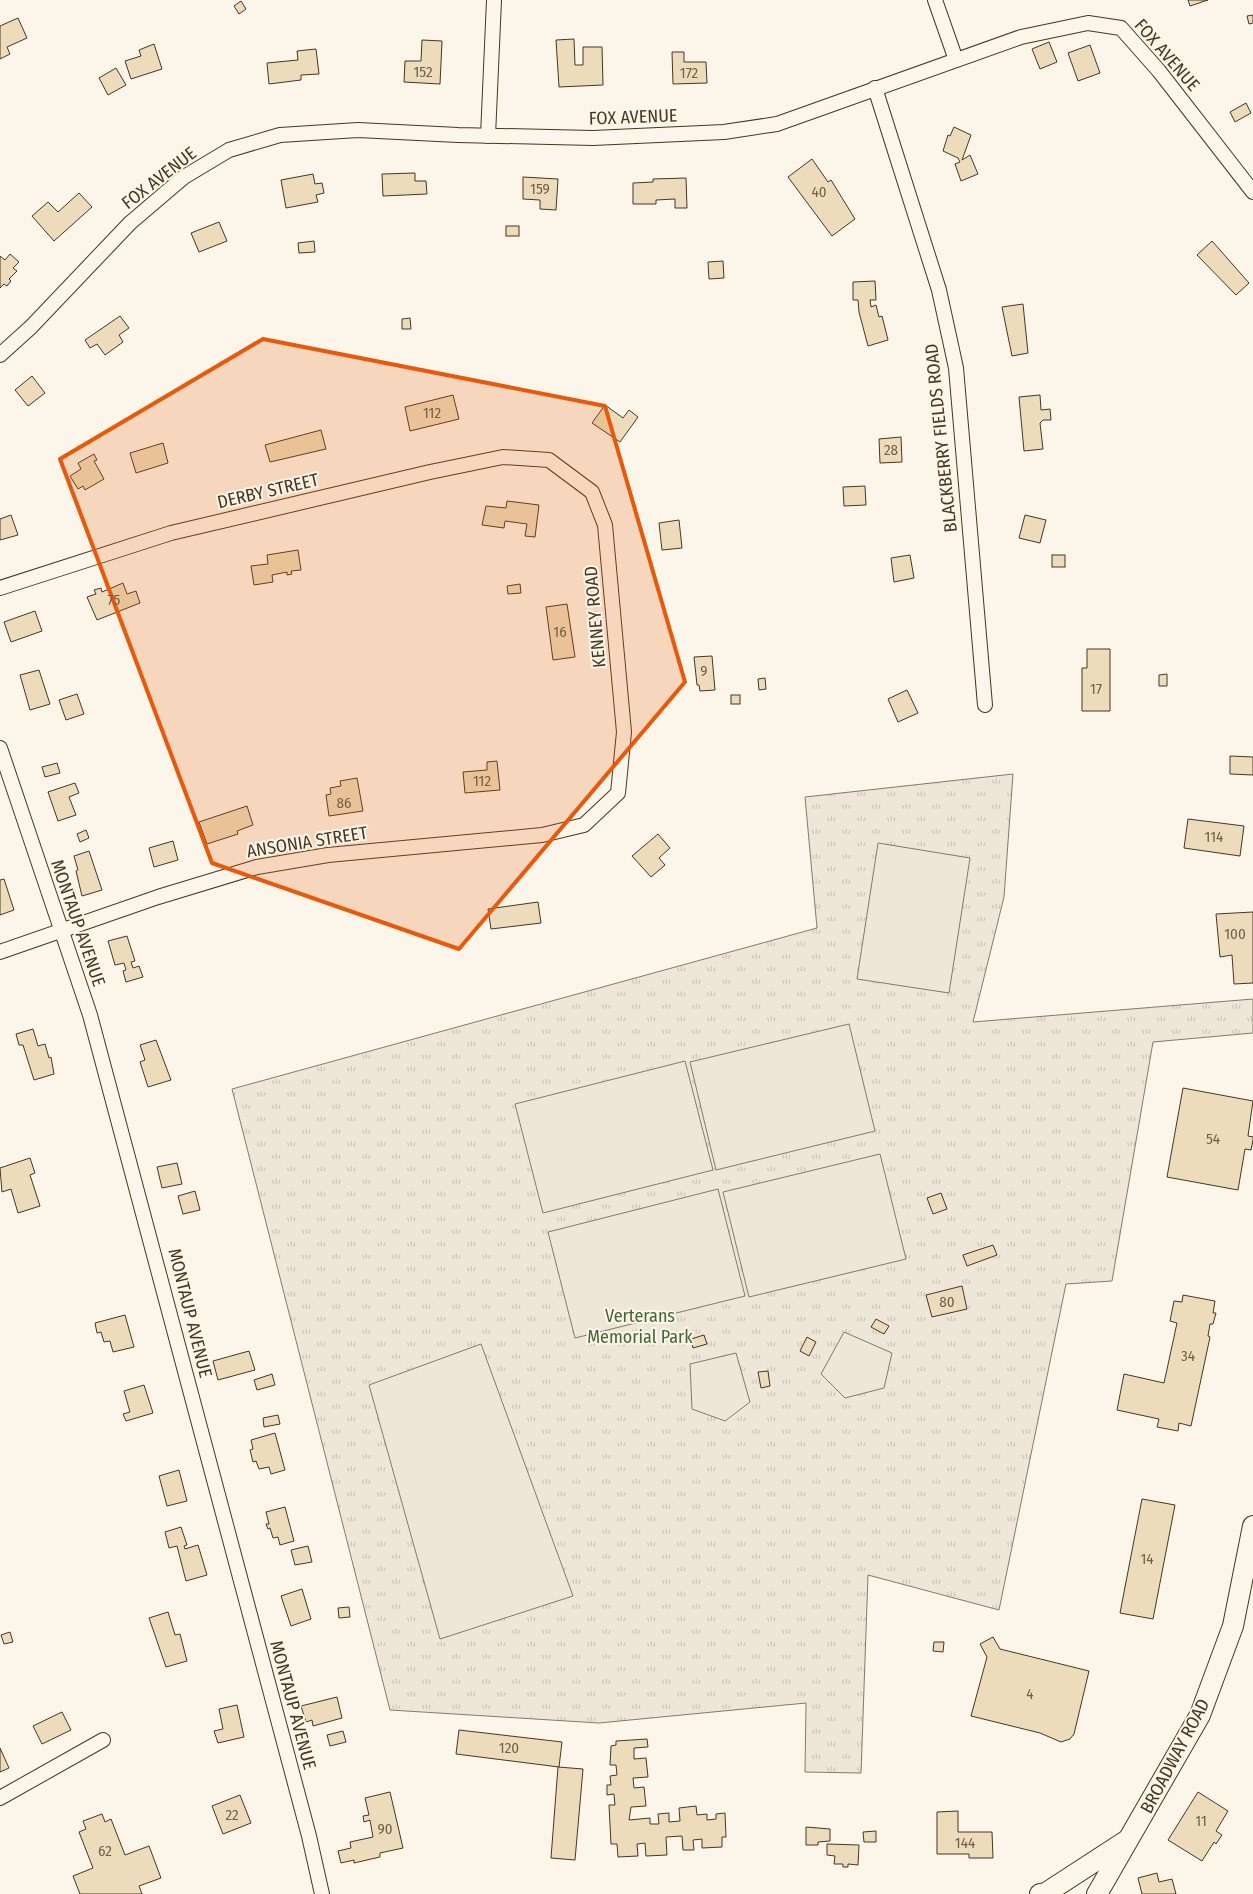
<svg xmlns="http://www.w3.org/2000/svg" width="1253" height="1894" viewBox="0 0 1253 1894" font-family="'Fira Sans Condensed',sans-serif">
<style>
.park{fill:url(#park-tufts);stroke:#887966}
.garden{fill:#ede6d9;stroke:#887966}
.building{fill:#ecdcbc;stroke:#4a3520}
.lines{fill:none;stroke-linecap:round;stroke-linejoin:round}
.minor-casing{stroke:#4a3520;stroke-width:16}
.secondary-casing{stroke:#4a3520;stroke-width:22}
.minor{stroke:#fbf6e9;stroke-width:14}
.secondary{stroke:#fbf6e9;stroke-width:20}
.marked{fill:#e8590c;fill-opacity:0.2;stroke:#e8590c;stroke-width:4;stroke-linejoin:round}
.labels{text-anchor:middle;stroke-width:4;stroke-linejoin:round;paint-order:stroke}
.number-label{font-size:15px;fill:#725f47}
.street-label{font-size:18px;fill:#4a3520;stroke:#fbf6e9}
.park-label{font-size:18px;fill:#436837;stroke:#fbf6e9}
</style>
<defs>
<pattern id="park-tufts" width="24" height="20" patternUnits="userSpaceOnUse" patternTransform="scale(1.25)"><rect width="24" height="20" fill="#ede6d9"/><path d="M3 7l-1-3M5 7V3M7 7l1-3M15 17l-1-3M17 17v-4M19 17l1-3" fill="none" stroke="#cdc6ba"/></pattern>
</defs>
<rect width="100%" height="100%" fill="#fbf6e9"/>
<polygon class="park" points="1013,774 1004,897 973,1022 1253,999 1253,1033 1153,1042 1112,1281 1066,1284 999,1610 868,1575 861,1773 805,1772 806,1703 599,1723 390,1710 232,1089 817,928 805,797"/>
<g class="garden">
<polygon points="878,843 970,858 949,993 857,979"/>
<polygon points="849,1024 875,1131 716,1170 690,1062"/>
<polygon points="685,1061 713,1170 543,1213 515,1104"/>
<polygon points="880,1154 906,1259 749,1297 723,1192"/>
<polygon points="718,1189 745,1296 575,1338 548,1232"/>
<polygon points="844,1332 892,1353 884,1388 845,1398 821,1374"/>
<polygon points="481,1344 573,1596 440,1639 369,1385"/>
<polygon points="736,1353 750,1402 725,1421 692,1409 690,1364"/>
</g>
<g class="building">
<polygon points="1188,0 1208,0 1190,6"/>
<polygon points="241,1 246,9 239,14 234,6"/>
<polygon points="1253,15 1253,23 1249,24 1247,16"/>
<polygon points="18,18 27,38 7,47 10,54 0,59 0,26"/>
<polygon points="574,39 575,65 583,65 583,47 602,47 603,85 559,87 556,40"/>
<polygon points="422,40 442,41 440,84 404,82 405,61 421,61"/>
<polygon points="1049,42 1057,62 1040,69 1032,49"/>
<polygon points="154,44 162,69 131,79 125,61 141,56 139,50"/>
<polygon points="1090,45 1100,73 1078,81 1068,53"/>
<polygon points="316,49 319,74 301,75 301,80 269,84 267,63 298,60 297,51"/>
<polygon points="672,52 684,52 684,62 706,62 707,83 673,84"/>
<polygon points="116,68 126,85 108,95 99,78"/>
<polygon points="1246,103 1251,113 1235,122 1230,112"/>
<polygon points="954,127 971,135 962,160 970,155 978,174 961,181 955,164 960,162 958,158 943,151 948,135 950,136"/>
<polygon points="812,159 828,182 831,180 855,219 832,236 788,177"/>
<polygon points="415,173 415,181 426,181 427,194 383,196 382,174"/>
<polygon points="313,174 315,184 322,183 324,193 316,195 318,202 286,208 281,180"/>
<polygon points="523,177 558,179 556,210 540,209 540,200 523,199"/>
<polygon points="686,178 687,208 675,208 675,199 656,200 656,204 633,204 633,183 653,182 653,179"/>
<polygon points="79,193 92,207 54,241 32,216 48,202 58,212"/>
<polygon points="219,222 227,241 199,252 191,233"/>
<rect x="506" y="226" width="13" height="10"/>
<polygon points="314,241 315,252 299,253 298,243"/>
<polygon points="1212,241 1249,283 1236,295 1197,255"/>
<polygon points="10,254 19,262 13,268 17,271 9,279 11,281 7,286 4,284 0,288 0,256 5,260"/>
<polygon points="723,261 724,278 709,279 708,262"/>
<polygon points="875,281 876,300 870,300 871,307 876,305 879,317 882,316 888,340 868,346 859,312 858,300 853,300 853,282"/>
<polygon points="1023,304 1028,353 1012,356 1002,307"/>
<polygon points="120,316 129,328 119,335 123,342 105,355 97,344 90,348 85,340"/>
<polygon points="410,318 411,329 402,329 402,319"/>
<polygon points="32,376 45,393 28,406 15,390"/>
<polygon points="453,395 459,419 410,431 405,407"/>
<polygon points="1040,395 1041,410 1050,409 1051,420 1043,420 1040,423 1043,449 1024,451 1019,397"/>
<polygon points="605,405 623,418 629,410 638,417 620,442 592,423"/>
<polygon points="321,430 326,449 270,462 265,445"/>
<polygon points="901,437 902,462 880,463 879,439"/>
<polygon points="163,443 168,463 136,473 130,453"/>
<polygon points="94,454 97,460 94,461 104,479 85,490 83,486 78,489 70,476 81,469 78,463"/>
<polygon points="865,486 866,505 844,506 843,487"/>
<polygon points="507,501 539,505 535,537 525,536 527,524 505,521 504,528 482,525 486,506 506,508"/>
<polygon points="11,515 18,535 0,540 0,519"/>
<polygon points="1025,515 1046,520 1040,543 1019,538"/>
<polygon points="679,520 682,548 662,550 659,523"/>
<polygon points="298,550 301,570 291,571 292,574 287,575 287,572 272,575 273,582 254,585 251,566 268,564 267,555"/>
<polygon points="910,555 914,578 894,582 891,558"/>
<rect x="1052" y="555" width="13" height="12"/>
<polygon points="123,583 127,594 136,591 140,603 97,620 87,597 96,594 94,590 101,588 102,592"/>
<polygon points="520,584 521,593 508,594 507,586"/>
<polygon points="567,604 575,657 553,660 546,607"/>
<polygon points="35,611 42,631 11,642 4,622"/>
<polygon points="1087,649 1110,649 1110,711 1082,711 1082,668 1087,668"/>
<polygon points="712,656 715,690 700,691 699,685 697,685 694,657"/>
<polygon points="39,670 50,704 30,710 20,675"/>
<polygon points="1167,674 1167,686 1159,686 1159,675"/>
<polygon points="765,678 766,689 759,690 758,679"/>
<polygon points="907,690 918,713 898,722 888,699"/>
<polygon points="77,694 84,714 66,720 59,700"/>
<rect x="731" y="695" width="9" height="9"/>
<polygon points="1230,756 1253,757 1253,775 1230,774"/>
<polygon points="497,761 500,790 465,793 463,772 487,770 487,762"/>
<polygon points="57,763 60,773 45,777 42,767"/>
<polygon points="357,778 363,811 329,816 326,795 331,794 330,788 341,786 340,781"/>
<polygon points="75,783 79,793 69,797 76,815 58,821 48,792"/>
<polygon points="247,806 253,825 237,831 238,834 207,844 199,822"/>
<polygon points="1188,819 1244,826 1240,856 1184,848"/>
<polygon points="86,830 89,838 80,842 77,834"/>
<polygon points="658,834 670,848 659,858 665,865 651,877 632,856"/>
<polygon points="173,841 178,860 154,867 149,848"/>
<polygon points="89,851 102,890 82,896 76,871 78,870 74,856"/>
<polygon points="4,879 14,910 0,915 0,880"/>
<polygon points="538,902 541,923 491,929 488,909"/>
<polygon points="1253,912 1253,983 1234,984 1232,955 1220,957 1216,914"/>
<polygon points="127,936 135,961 131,962 133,968 139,966 143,977 126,982 123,971 126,970 124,963 115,965 108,941"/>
<polygon points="33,1029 38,1046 45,1044 49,1058 51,1057 54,1074 34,1080 23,1045 19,1045 16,1034"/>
<polygon points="156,1040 171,1080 148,1087 140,1062 145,1060 140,1045"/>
<polygon points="1183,1088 1253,1101 1248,1136 1253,1137 1253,1140 1251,1150 1245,1149 1238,1190 1167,1177"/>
<polygon points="30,1158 35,1173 30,1175 40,1206 18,1213 11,1189 2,1192 0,1168"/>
<polygon points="177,1163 182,1184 162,1188 157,1167"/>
<polygon points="195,1191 200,1210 183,1214 178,1196"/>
<polygon points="941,1193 947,1209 933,1214 927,1198"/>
<polygon points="993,1245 997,1255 967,1266 963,1255"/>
<polygon points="962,1286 967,1309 932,1317 926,1295"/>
<polygon points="1183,1295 1215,1301 1213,1313 1216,1313 1213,1324 1210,1324 1208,1336 1210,1337 1191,1426 1179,1423 1178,1431 1157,1427 1159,1419 1117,1410 1124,1374 1164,1383 1177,1323 1170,1321 1174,1301 1182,1302"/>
<polygon points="125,1315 134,1347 113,1352 110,1341 104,1342 101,1332 97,1333 95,1323"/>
<polygon points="876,1319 889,1326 884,1334 871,1327"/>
<polygon points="704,1335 707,1344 693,1348 691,1339"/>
<polygon points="807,1337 816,1342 809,1356 800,1351"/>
<polygon points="249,1351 255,1370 218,1380 213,1361"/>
<polygon points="768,1371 770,1386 761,1388 758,1372"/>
<polygon points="272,1374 275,1385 257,1390 254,1380"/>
<polygon points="144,1385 153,1413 126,1421 123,1414 130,1412 124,1391"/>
<polygon points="278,1415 280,1424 264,1427 263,1418"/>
<polygon points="275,1433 285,1470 271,1474 269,1467 259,1469 256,1461 253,1462 250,1450 253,1449 251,1440"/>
<polygon points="179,1470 187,1501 167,1506 159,1476"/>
<polygon points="1142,1499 1175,1505 1153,1619 1120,1613"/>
<polygon points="285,1507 294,1541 280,1545 278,1537 273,1538 270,1528 268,1529 266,1524 269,1524 266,1512"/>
<polygon points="181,1527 187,1545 184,1546 185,1549 198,1545 207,1575 186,1581 177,1546 169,1548 165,1532"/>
<polygon points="308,1546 312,1562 295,1565 291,1550"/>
<polygon points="302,1589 311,1619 291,1626 281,1596"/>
<polygon points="349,1607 350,1617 339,1618 338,1608"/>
<polygon points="168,1612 175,1635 180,1634 187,1661 166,1667 149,1618"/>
<polygon points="10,1632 13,1642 4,1644 1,1635"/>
<polygon points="993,1637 1000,1649 1089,1671 1074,1734 1070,1739 1061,1742 1040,1733 971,1716 987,1657 980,1644"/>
<polygon points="934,1642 944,1642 943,1652 933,1651"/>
<polygon points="337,1697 342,1718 313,1726 312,1720 306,1722 301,1706"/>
<polygon points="237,1705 244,1737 218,1743 214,1731 223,1729 219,1709"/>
<polygon points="62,1712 71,1730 42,1744 33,1726"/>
<polygon points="459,1730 562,1742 559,1767 456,1754"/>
<polygon points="343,1731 346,1742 330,1746 327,1735"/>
<polygon points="647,1739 648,1747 634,1748 634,1759 646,1758 648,1777 633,1778 634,1788 644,1787 646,1806 631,1807 629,1820 650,1818 650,1824 659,1824 658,1814 669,1813 669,1822 680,1821 679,1808 696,1806 697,1815 707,1814 707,1820 716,1819 716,1814 725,1813 726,1837 722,1837 722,1847 702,1848 702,1839 693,1840 694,1850 683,1850 682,1836 666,1837 667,1855 646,1856 645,1843 637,1844 638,1856 618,1857 617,1844 611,1844 609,1805 615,1805 614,1794 607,1795 607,1785 611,1785 610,1776 617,1775 616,1765 610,1765 611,1746 616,1745 616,1741"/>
<polygon points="0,1748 9,1768 0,1772"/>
<polygon points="558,1767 583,1769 575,1860 551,1858"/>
<polygon points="390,1792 403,1848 380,1853 380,1857 354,1863 354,1860 341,1863 338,1851 351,1848 350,1842 373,1837 370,1820 364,1822 363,1816 369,1815 365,1798"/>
<polygon points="1198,1792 1228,1811 1216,1831 1222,1835 1216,1844 1214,1842 1202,1861 1168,1840"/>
<polygon points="240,1795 251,1823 223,1834 212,1806"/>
<polygon points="958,1811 958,1832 992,1832 993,1858 969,1858 969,1854 937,1854 937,1812"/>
<polygon points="102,1814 105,1822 111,1819 125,1855 149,1846 161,1878 139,1886 142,1894 80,1894 73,1876 93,1868 79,1832 86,1829 83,1821"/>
<polygon points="806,1827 830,1829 830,1841 818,1842 818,1845 806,1845"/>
<polygon points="876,1831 876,1842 864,1842 863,1832"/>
<polygon points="827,1844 859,1845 858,1865 848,1864 848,1867 843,1867 843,1864 834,1864 835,1856 827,1855"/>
<polygon points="1157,1873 1159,1882 1172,1879 1176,1894 1142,1894 1138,1878"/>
</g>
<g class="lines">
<defs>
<g id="minor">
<polyline points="935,0 956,60"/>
<polyline points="875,88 939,290 956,368 985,705"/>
<polyline points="488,136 494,0"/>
<polyline points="0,355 31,327 130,223 184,177 229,150 280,135 358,130 458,135 593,138 724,132 777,124 1021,37 1088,23 1121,28 1159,71 1253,192"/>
<polyline points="0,588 171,533 430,472 503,457 549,460 592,492 605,525 624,732 618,793 584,825 542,835 328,855 257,867 158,897 0,952"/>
<polyline points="0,748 90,1015 309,1836 322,1894"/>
<polyline points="0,1798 103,1740"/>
</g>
<g id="secondary">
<polyline points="1040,1894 1046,1893 1126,1841"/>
<polyline points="1097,1894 1200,1715 1233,1626 1253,1526"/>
</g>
</defs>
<use href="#minor" class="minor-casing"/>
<use href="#secondary" class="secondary-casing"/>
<use href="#minor" class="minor"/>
<use href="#secondary" class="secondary"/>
</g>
<path class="marked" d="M263,339l342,67 80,276 -226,267 -247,-86 -152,-404z"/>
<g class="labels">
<g class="number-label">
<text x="423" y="77">152</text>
<text x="689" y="78">172</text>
<text x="540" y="194">159</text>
<text x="819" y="197">40</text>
<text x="432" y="418">112</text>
<text x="891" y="455">28</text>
<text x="114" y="605">75</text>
<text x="560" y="637">16</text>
<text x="704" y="676">9</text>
<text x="1096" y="694">17</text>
<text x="482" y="786">112</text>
<text x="344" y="808">86</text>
<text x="1214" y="842">114</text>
<text x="1235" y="939">100</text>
<text x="1213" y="1144">54</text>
<text x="947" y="1307">80</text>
<text x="1188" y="1361">34</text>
<text x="1147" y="1564">14</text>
<text x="1030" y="1699">4</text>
<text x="509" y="1753">120</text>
<text x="232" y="1820">22</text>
<text x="1201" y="1826">11</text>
<text x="385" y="1834">90</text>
<text x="965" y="1848">144</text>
<text x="105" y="1856">62</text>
</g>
<g class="street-label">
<text transform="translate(1167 55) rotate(49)" y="6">FOX AVENUE</text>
<text transform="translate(633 117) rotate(-2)" y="6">FOX AVENUE</text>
<text transform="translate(159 178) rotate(-38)" y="6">FOX AVENUE</text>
<text transform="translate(941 438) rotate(-96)" y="6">BLACKBERRY FIELDS ROAD</text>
<text transform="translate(268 491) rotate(-13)" y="6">DERBY STREET</text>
<text transform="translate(595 617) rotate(-95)" y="6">KENNEY ROAD</text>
<text transform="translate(307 842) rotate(-9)" y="6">ANSONIA STREET</text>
<text transform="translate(78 923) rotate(71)" y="6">MONTAUP AVENUE</text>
<text transform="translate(190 1313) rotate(76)" y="6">MONTAUP AVENUE</text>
<text transform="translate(293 1705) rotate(75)" y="6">MONTAUP AVENUE</text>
<text transform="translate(1175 1756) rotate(-62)" y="6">BROADWAY ROAD</text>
</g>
<g class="park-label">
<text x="640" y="1322">Verterans<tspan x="640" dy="21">Memorial Park</tspan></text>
</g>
</g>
</svg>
